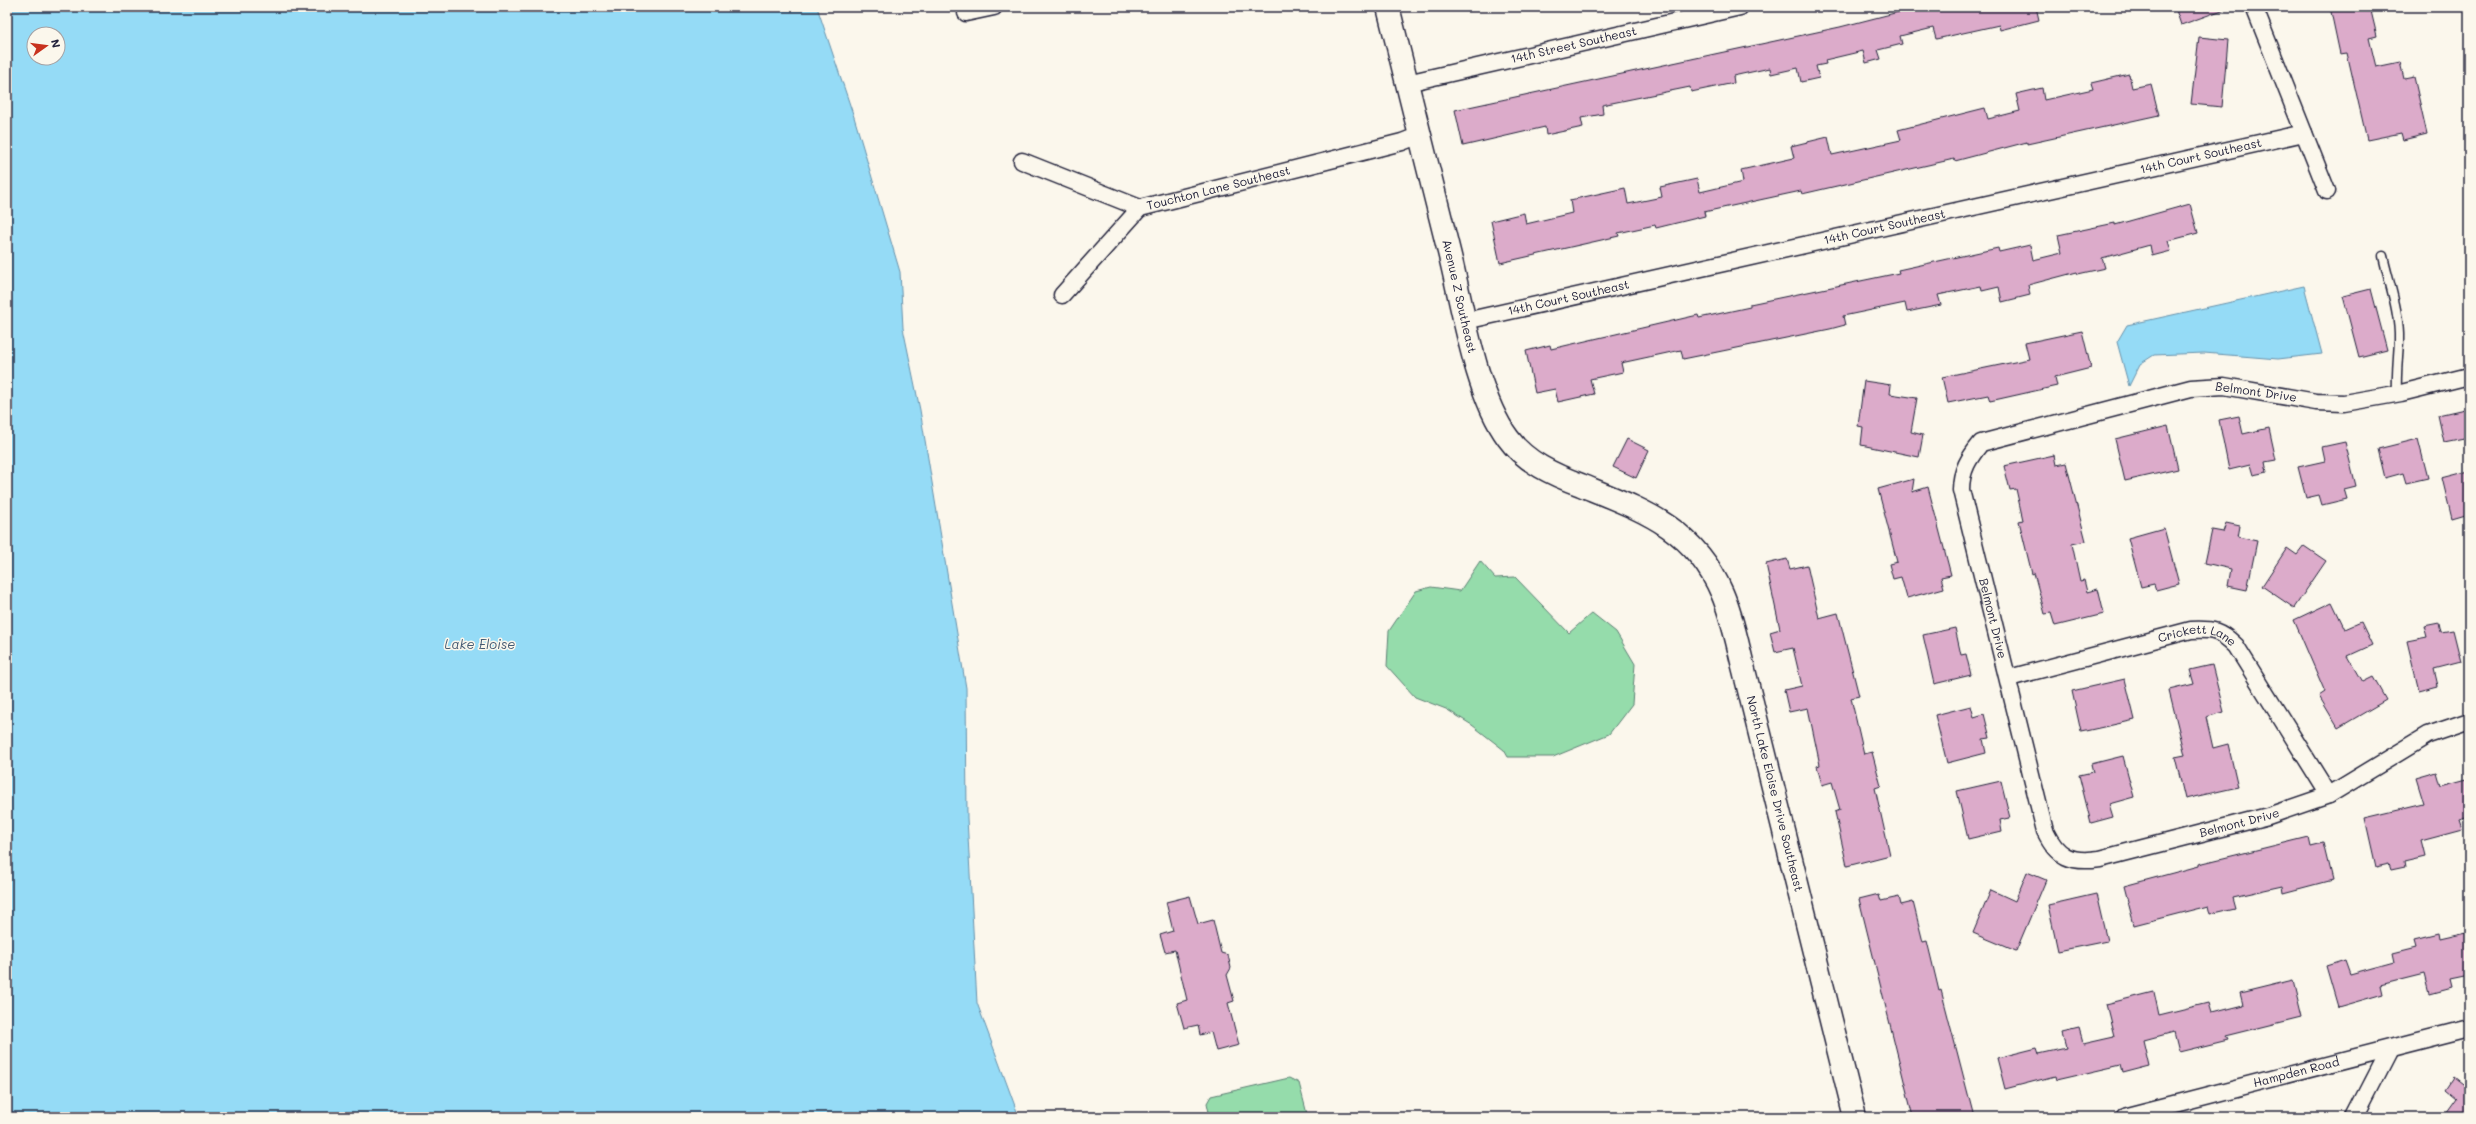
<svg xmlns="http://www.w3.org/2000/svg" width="2476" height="1124" viewBox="0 0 2476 1124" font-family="Mali,sans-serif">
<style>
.green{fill:#95dcab;stroke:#5c7f73}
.water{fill:#95dbf6;stroke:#6791ab;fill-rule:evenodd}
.building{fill:#dcabca;stroke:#22223b}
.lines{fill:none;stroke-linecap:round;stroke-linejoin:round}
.lane-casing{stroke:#22223b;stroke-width:11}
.street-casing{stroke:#22223b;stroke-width:19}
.secondary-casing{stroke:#22223b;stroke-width:25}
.lane{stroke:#fbf7ec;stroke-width:8}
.street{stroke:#fbf7ec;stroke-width:16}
.secondary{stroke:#fbf7ec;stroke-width:22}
.labels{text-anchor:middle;stroke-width:3;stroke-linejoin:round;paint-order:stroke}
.street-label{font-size:12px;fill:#22223b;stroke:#fbf7ec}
.water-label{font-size:13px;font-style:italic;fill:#445a73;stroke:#fbf7ec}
</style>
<rect width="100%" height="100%" fill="#fbf7ec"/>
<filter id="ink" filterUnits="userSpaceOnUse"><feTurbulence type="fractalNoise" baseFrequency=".025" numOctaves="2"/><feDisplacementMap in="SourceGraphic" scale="8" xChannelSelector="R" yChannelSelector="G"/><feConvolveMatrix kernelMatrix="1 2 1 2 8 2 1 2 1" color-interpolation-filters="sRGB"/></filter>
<g filter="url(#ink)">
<g class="green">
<polygon points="1480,561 1495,578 1515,577 1569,633 1592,613 1616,632 1635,664 1632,704 1609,734 1553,757 1508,757 1504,750 1472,725 1446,709 1415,697 1387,666 1389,631 1416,591 1431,587 1460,591"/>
<polygon points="1289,1078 1299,1083 1307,1114 1304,1117 1210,1117 1207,1103 1211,1096"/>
</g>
<g class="water">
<path d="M7,7h810l37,110 46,155 3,56 17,82 46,278 1,130 10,185 42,114h-1012zM34,34h24v24h-24z"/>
<polygon points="2304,286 2322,354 2278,359 2204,353 2154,355 2140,364 2129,386 2117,342 2127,325"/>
</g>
<g class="building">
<polygon points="1918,7 2036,7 2039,20 2000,30 1999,25 1936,39 1933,28 1900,36 1902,44 1878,50 1881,59 1866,63 1863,51 1825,60 1826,64 1816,66 1819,78 1801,82 1798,68 1771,74 1770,68 1733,76 1734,83 1691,92 1690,87 1602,105 1603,114 1581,118 1583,127 1546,135 1545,127 1463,146 1455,110 1840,27"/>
<polygon points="2175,7 2225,7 2225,9 2181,25"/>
<polygon points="2330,7 2370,7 2377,36 2369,38 2376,67 2400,62 2404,79 2414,77 2427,134 2403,140 2401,133 2367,140 2347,53 2340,54"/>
<polygon points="2199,37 2228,40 2222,107 2191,104"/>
<polygon points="2129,74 2132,88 2151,84 2159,115 2027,144 2027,142 1955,161 1954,159 1802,194 1801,191 1704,212 1705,216 1656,228 1655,225 1618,233 1619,236 1500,263 1491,221 1524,213 1526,224 1572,213 1570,200 1625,188 1628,204 1662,197 1660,187 1697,179 1700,192 1743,182 1741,170 1794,158 1791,146 1828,137 1832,155 1901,140 1898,130 1985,108 1988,119 2020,111 2016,94 2042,88 2044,100 2093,89 2091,83"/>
<polygon points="2190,204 2198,233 2168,241 2171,251 2152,256 2150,245 2102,258 2105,268 2078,274 2077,272 2028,285 2030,295 2002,302 1999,287 1982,291 1981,286 1938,295 1941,305 1907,312 1905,303 1843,316 1845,325 1830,329 1683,359 1681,350 1621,363 1623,372 1590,379 1594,394 1558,402 1555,389 1535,393 1526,351 1550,345 1551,349 1698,315 1699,318 1750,307 1750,304 1899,273 1898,270 1998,248 1999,252 2030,245 2033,260 2062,253 2058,235 2115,223 2115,225"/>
<polygon points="2371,289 2387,350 2359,357 2343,296"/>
<polygon points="2082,331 2091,368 2055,377 2057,386 1990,401 1988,395 1948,403 1942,377 2029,359 2025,343"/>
<polygon points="1864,381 1891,385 1890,394 1917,398 1911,432 1923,435 1919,457 1861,445 1863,427 1858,426"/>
<polygon points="2469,408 2469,437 2444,442 2438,415"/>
<polygon points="2239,416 2243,434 2269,428 2276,460 2265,462 2267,472 2253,475 2250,465 2229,470 2219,420"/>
<polygon points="2168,426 2178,469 2125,481 2115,439"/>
<polygon points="1627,439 1649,450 1636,478 1613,467"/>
<polygon points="2418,439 2428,478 2406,483 2403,473 2385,478 2378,449"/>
<polygon points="2345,442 2356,486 2344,489 2347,499 2322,505 2319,495 2306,498 2298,467 2325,461 2322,447"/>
<polygon points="2054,455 2056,465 2066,463 2086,541 2072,544 2080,581 2084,580 2087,592 2098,589 2104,614 2055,626 2051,613 2045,614 2034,573 2032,574 2019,521 2023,520 2016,489 2010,490 2004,466"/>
<polygon points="2469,471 2469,514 2452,519 2442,478"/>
<polygon points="1914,479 1912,492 1928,487 1951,575 1941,577 1944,588 1907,598 1901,577 1893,579 1889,564 1897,562 1878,489"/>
<polygon points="2226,523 2240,526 2238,537 2257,541 2247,590 2228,586 2231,569 2205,563 2212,530 2223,532"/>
<polygon points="2164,528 2179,584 2156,590 2154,584 2141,587 2128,538"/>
<polygon points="2304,546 2326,561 2294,608 2262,586 2287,548 2297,555"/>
<polygon points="1787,559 1790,569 1807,565 1819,618 1838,613 1859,696 1851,698 1864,754 1872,752 1881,786 1875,788 1890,855 1847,866 1835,812 1840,810 1832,782 1822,785 1817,766 1820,765 1808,708 1789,712 1784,690 1802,686 1793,648 1775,652 1770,632 1780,629 1766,564"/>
<polygon points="2332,602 2345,629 2361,622 2372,645 2348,656 2363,682 2373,677 2386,700 2338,728 2319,696 2325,692 2294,620"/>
<polygon points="2439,623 2441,632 2453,630 2461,662 2434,669 2438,686 2419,691 2407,641 2427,637 2424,626"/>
<polygon points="1955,628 1961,655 1966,654 1971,675 1934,684 1923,635"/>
<polygon points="2212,665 2224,712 2206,717 2213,748 2228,744 2238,787 2185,799 2175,757 2185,755 2169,690 2194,684 2190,670"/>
<polygon points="2125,679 2135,720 2081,732 2072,691"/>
<polygon points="1971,706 1974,717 1984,714 1990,738 1983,739 1986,753 1947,763 1935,715"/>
<polygon points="2123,756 2134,797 2109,804 2113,817 2091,823 2079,775 2093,772 2091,764"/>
<polygon points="2437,772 2441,786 2467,779 2469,788 2469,817 2459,820 2462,829 2421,840 2425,856 2404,861 2405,867 2391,870 2389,864 2376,867 2365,818 2424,804 2416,778"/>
<polygon points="2001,781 2010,818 2000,820 2002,831 1968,839 1957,791"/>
<polygon points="2309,837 2311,846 2323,843 2332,880 2283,893 2282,886 2233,897 2236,908 2210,914 2208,906 2134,925 2124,886 2199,866 2199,864"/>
<polygon points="2027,872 2046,880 2016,951 1973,933 1991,890 2015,901"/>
<polygon points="1879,894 1881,901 1899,897 1901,905 1913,902 1923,942 1927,941 1939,991 1941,990 1974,1117 1913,1117 1859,899"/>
<polygon points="2096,894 2107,941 2058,951 2048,905"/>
<polygon points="1190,896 1198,924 1213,920 1221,953 1228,955 1231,968 1227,975 1234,1001 1228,1003 1239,1045 1216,1051 1211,1032 1200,1035 1198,1025 1184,1028 1177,1003 1187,1000 1175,950 1165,952 1160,935 1173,931 1166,902"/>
<polygon points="2469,933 2469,976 2450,980 2452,988 2430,994 2425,974 2381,985 2383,994 2338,1007 2326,966 2345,960 2350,974 2394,962 2392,953 2416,947 2414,940 2438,934 2439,940"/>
<polygon points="2293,980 2302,1017 2226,1036 2228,1040 2179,1052 2174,1032 2144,1040 2150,1066 2123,1073 2121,1065 2056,1080 2055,1076 2005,1089 1997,1058 2037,1048 2039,1054 2066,1048 2062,1033 2079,1029 2083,1043 2114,1036 2106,1004 2154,992 2159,1015 2208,1003 2211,1013 2243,1005 2240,993"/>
<polygon points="2453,1077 2466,1087 2469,1082 2469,1117 2444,1117 2457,1099 2445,1089"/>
</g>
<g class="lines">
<defs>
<path id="lane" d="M2383,256c6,27 17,57 16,85 -1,19 -3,35 -2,53"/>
<g id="street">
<polyline points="2254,7 2327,191"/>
<polyline points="966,13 994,7"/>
<path id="s1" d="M1407,83l333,-76"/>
<path id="s2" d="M1022,161l118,47 262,-66 18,-7"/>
<polyline points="1062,295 1140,208"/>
<path id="s3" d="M1465,321l839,-188"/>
<path id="s4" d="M2469,376l-68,17 -57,10 -28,-1 -92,-16 -33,2 -210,55c-12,15 -20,27 -20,47l84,341c13,27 26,32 55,28l168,-43 61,-21 99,-60 41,-14"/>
<path id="s5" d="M2009,678l182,-48c22,-1 29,0 45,16l93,149"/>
<path id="s6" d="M2123,1117l346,-89"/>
<polyline points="2355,1117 2390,1049"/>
</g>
<g id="secondary">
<path id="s7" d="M1388,7c21,83 42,166 62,249 13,53 26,139 58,182 17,24 46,37 73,47 61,25 113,42 141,108 10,23 15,49 21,73l112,451"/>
</g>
</defs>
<use href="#lane" class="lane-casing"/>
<use href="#street" class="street-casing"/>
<use href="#secondary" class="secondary-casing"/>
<use href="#lane" class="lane"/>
<use href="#street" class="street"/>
<use href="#secondary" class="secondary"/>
</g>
</g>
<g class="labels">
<g class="street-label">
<text dy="4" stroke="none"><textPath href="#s1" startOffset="171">14th Street Southeast</textPath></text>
<text dy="4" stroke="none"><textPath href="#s3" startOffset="754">14th Court Southeast</textPath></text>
<text dy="4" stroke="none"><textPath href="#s2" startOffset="208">Touchton Lane Southeast</textPath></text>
<text dy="4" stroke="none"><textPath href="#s3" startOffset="430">14th Court Southeast</textPath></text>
<text dy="4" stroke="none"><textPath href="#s7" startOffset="298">Avenue Z Southeast</textPath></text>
<text dy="4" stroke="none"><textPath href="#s3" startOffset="106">14th Court Southeast</textPath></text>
<text transform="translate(2256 392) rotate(8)" y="4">Belmont Drive</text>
<text dy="4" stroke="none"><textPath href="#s4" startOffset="684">Belmont Drive</textPath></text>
<text dy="4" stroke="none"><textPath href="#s5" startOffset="195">Crickett Lane</textPath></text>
<text dy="4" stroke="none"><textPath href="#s7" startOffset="928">North Lake Eloise Drive Southeast</textPath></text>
<text dy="4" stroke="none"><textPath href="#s4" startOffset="1115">Belmont Drive</textPath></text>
<text dy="4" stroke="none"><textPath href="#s6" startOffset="179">Hampden Road</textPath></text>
</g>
<g class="water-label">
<text x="480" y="649">Lake Eloise</text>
</g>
</g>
<rect width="2476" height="1124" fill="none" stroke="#fbf7ec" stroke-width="24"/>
<rect x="12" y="12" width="2452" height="1100" fill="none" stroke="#22223b" stroke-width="1.5" filter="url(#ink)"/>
<g transform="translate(46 46) rotate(76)"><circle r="19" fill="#fbf7ec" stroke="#a4a2a5"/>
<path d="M0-3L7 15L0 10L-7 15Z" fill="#c8321e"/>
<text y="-6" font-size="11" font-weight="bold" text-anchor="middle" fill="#22223b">N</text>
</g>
</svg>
